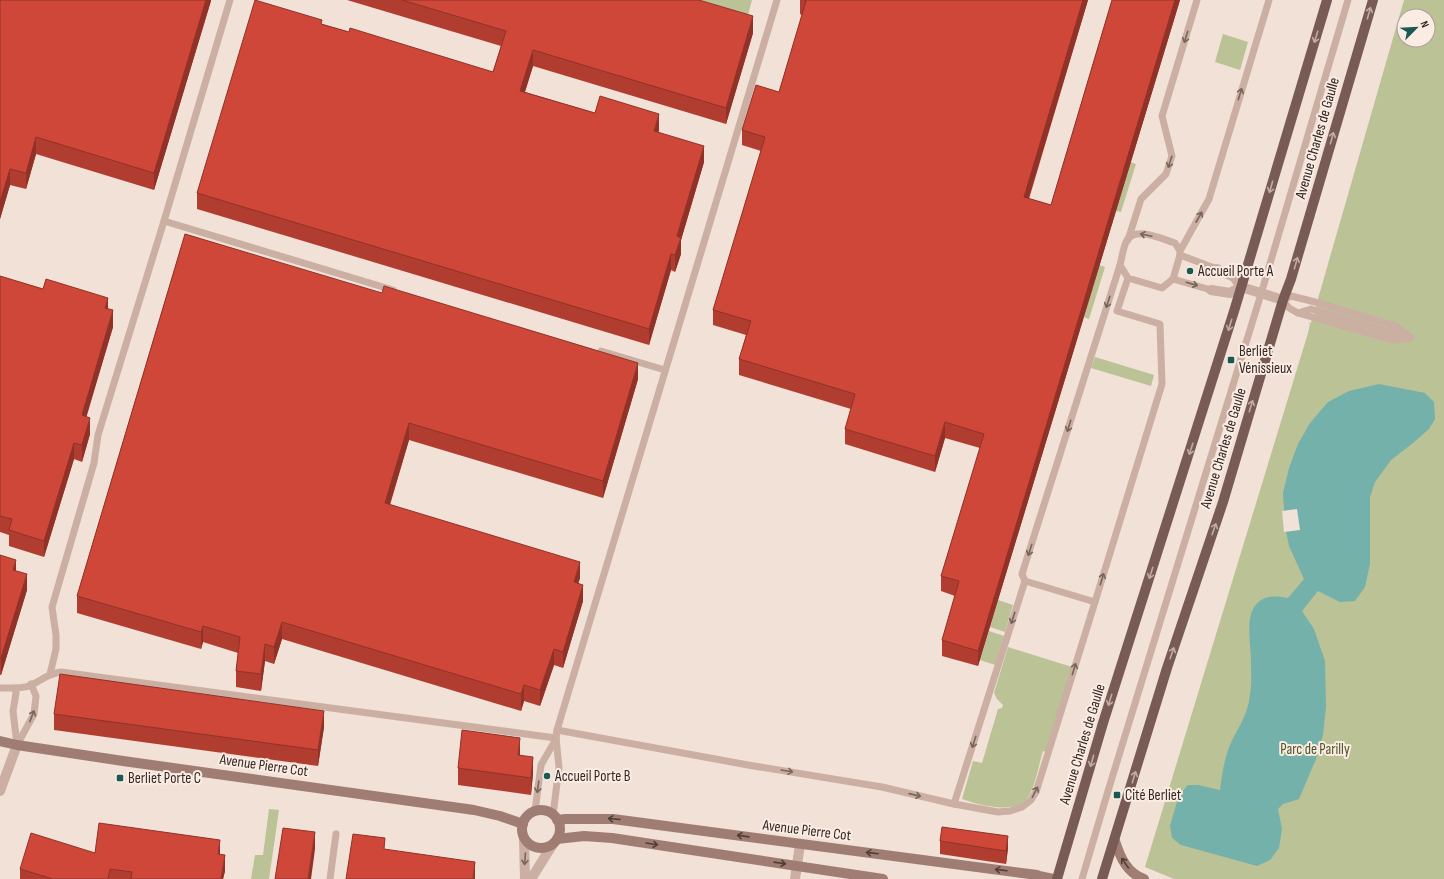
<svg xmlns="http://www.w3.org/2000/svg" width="1444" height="879" viewBox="0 0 1444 879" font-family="'Sofia Sans Condensed',sans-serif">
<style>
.green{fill:#bac296;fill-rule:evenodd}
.water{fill:#74b1ab}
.pier{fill:#f2e1d7}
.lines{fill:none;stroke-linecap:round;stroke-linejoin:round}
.lane{stroke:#cbafa2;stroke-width:7}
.street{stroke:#cbafa2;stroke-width:10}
.secondary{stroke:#9f7d73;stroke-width:10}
.primary{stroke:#785b55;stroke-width:10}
.wall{fill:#b13d31}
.shaded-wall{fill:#903228}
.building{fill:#ce4739;stroke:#903228}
.oneway{stroke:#c0aba3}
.oneway2{stroke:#78655d}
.oneway3{stroke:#503d38}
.poi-dot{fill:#185954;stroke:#faece3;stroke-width:1.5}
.labels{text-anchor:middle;stroke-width:4;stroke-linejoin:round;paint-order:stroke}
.street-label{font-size:15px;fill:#352825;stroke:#faece3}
.poi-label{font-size:15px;fill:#352825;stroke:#faece3;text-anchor:start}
.park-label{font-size:15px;fill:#4b5527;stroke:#faece3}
</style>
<rect width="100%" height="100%" fill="#f2e1d7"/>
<g class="green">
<polygon points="700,0 752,0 748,15"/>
<path d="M1404,0h40v879h-270l-29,-12 163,-534 2,-9 -1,-2 2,1zM1404,16h24v24h-24z"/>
<polygon points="1223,34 1248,42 1240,70 1215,62"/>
<polygon points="1130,162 1136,164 1121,212 1116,211"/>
<polygon points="1099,265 1105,267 1089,319 1084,317"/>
<polygon points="1095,357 1154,375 1151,386 1091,368"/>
<polygon points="998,600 1013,605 1005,632 990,627"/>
<polygon points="989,631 1004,636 995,665 980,660"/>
<path d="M1008,647l64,20 -26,85 -3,-1c-4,13 -8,35 -14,45 -12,20 -50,9 -67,3l11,-38 9,2 16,-54 4,-1 1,-3 -6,-6 -3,-6z"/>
<polygon points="269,809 279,810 269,879 251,879 255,855 263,855"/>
</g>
<path class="water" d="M1379,384l46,9 9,9 1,17 -6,10 -16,14 -22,17 -16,22 -5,15v67l-5,23 -10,14 -15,1 -22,-11 -16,20 12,18 11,32 1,46 -3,28 -7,24 -17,40 -16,5 -5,5 4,20 -3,19 -9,12 -13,6 -76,-21 -9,-7 -2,-12 9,-31 9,-10h10l22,5c2,-15 4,-30 10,-45 8,-18 18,-29 20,-51 2,-11 1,-22 1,-33 0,-15 -5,-39 2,-52 8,-14 21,-14 35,-11l16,-19 -15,-33 -4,-20 -2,-33 6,-25 9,-24 12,-21 18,-21 21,-11z"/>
<polygon class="pier" points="1297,509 1300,530 1284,532 1282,511"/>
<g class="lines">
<g class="lane">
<polyline points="230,0 164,221 393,290"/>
<polyline points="1128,240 1141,199 1166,174 1172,156 1162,116 1197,0"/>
<path d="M1180,251l-5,-8c-13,-4 -39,-17 -48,-3 -4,7 -5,18 -7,25l8,13 34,10 11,-9 7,-24v-4l29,-52 60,-199"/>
<polyline points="1180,255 1217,269"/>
<polyline points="1120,265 1022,574 1025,581 1095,602 1162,384 1160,324 1117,311 1128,278"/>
<polyline points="1173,279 1211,290"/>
<polygon points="1291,296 1315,302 1396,326 1411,338 1392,340 1298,313 1289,308 1283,300"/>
<polyline points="1298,313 1311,309 1407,337"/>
<polyline points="601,351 665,370"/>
<polyline points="50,674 56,649 56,635 52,607 94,463 98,435 164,221"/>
<path d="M0,688c9,0 20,1 29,-2 12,-5 17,-12 32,-14l495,66"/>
<polyline points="15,688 16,693 13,711 17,745"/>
<polyline points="557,730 748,765 882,787 954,804 998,812 1010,811 1022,807 1031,800 1036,792 1095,602"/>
<polyline points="17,745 34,714 36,696 31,684"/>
<polyline points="954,804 1025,581"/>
<polyline points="535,811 541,765 556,739"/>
<polyline points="553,815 559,767 556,738 557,730 777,0"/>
<polyline points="330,879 336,834"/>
<polyline points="1082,879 1108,791 1261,294 1348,0"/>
</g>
<g class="street">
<polyline points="1217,269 1234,277 1241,287 1283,300"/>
<polyline points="1211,290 1230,293 1241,287"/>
<polyline points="0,791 17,745"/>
<polyline points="524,839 525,879"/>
<polyline points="531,879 553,844"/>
<polyline points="795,879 800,844"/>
</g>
<g class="secondary">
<polyline points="0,741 17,745 123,761 474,810 500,816 523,824"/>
<circle cx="541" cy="829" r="19"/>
<polyline points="557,820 566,819 613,819 1037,875 1039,876 1053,879"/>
<polyline points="557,839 584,836 612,838 883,879"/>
<path d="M1115,841c5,16 12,32 29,38"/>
</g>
<g class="primary">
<polyline points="1057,879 1103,723 1235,308 1327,0"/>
<polyline points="1102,879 1167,668 1223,502 1283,300 1291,279 1373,0"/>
</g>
</g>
<g class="wall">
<polygon points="0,0 211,0 154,190 36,154 26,189 10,185 0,219"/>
<polygon points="347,0 699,0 753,33 726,124 533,66 525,92 595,113 659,130 658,132 704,162 681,240 681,254 675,272 671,270 649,345 197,209 197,193 322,24 349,32 493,72 501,46"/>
<polygon points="800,0 1088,0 1029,199 1051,205 1112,0 1180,0 978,666 942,656 942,640 955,596 941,591 941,576 980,448 945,438 935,472 845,444 845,429 851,409 739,375 739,359 746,335 713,325 713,310 761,151 742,145 742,130 779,92 802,15 800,14"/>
<polygon points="185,234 638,379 603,498 409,440 390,505 580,578 578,583 583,601 563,668 554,665 540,706 524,701 521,711 282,639 274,664 265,661 261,691 236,687 236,671 238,653 203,642 201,649 77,613 77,596"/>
<polygon points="0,276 108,309 113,327 86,416 90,434 82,462 74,459 44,557 9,546 9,535 0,532"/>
<polygon points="0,555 16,571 27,590 1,675 0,675"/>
<polygon points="54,714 324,727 318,766 54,730"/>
<polygon points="520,755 533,773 531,795 458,785 458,768"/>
<polygon points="940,841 1008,848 1006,864 940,854"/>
<polygon points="95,853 220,854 225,871 223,879 20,879 20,869"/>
</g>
<g class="shaded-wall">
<polygon points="206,0 211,0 211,1 154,190 154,173"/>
<polygon points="1083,0 1088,0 1024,213 1024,197"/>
<polygon points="1175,0 1180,0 978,666 978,651"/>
<polygon points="753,16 753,33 726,124 726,108"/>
<polygon points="533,50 533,66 520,107 520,91"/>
<polygon points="659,114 659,130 654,147 654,131"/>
<polygon points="36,137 36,154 26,189 26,173"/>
<polygon points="704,146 704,162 681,240 681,254 675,272 675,255 677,236"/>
<polygon points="10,169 10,185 0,219 0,202"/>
<polygon points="671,254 671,270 649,345 649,329"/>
<polygon points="108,298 108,315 105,308"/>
<polygon points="113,310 113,327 82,432 82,415"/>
<polygon points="638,363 638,379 603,498 603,481"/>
<polygon points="90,418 90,434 82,462 82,445"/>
<polygon points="945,422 945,438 935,472 935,456"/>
<polygon points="409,423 409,440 385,520 385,503"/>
<polygon points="74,443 74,459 44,557 44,541"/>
<polygon points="16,560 16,577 13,570"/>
<polygon points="580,562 580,578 574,598 574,582"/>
<polygon points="27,574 27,590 1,675 1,658"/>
<polygon points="583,585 583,601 563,668 563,652"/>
<polygon points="282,622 282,639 274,664 274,647"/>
<polygon points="203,626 203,642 201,649 201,632"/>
<polygon points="265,644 265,661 261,691 261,674"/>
<polygon points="554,649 554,665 540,706 540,690"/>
<polygon points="524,685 524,701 521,711 521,694"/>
<polygon points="324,711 324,727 318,766 318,750"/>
<polygon points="520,738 520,755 518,755"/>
<polygon points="533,757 533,773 531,795 531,778"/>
<polygon points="315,832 315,849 311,879 308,879"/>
<polygon points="1008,836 1008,848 1006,864 1006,851"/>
<polygon points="220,840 220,855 218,854"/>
<polygon points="225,855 225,871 223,879 221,879"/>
<polygon points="475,862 475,879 473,879"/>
</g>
<g class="building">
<polygon points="0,0 206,0 154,173 36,137 26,173 10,169 0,202"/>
<polygon points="255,0 322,20 321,24 349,32 350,28 493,72 506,31 402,0 699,0 753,16 726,108 533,50 520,91 595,113 600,96 659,114 654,131 704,146 677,236 681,238 675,255 671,254 649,329 197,193"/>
<polygon points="804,0 1083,0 1024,197 1051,205 1112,0 1175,0 978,651 942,640 959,581 941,576 984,434 945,422 935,456 845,429 855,394 739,359 751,321 713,310 765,137 742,130 756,85 779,92 806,1"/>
<polygon points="185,234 382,293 384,286 638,363 603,481 409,423 385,503 580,562 574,582 583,585 563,652 554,649 540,690 524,685 521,694 282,622 274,647 265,644 261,674 236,671 240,637 203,626 201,632 77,596"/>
<polygon points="0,276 43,289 46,279 108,298 105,308 113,310 82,415 90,418 82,445 74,443 44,541 9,530 12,519 0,516"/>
<polygon points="0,555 16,560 13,570 27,574 1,658 0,658"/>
<polygon points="60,674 324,711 318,750 54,714"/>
<polygon points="462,730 520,738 518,755 533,757 531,778 458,768"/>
<polygon points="99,823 220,840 218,854 225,855 221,879 131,879 132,872 110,869 108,879 53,879 20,869 31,833 95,853"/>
<polygon points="942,827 1008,836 1006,851 940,841"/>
<polygon points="283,828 315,832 308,879 275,879"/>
<polygon points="353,834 385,838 384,849 475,862 473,879 346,879"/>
</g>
<defs><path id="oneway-shaft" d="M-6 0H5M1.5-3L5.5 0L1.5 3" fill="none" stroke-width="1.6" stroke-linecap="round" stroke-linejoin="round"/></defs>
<g class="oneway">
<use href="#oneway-shaft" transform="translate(1369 13) rotate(-74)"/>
<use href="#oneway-shaft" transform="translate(1316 37) rotate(107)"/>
<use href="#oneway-shaft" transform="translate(1332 138) rotate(-74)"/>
<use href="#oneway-shaft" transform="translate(1271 187) rotate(106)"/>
<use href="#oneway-shaft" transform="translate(1296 263) rotate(-74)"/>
<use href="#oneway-shaft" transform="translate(1230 325) rotate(107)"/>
<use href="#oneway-shaft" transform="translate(1251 406) rotate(-73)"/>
<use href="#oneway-shaft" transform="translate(1191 449) rotate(108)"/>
<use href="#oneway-shaft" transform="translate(1214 529) rotate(-71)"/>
<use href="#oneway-shaft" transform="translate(1151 573) rotate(108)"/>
<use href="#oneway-shaft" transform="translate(1172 653) rotate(-71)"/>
<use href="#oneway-shaft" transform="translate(1110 700) rotate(107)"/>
<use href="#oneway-shaft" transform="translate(1092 761) rotate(106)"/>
<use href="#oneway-shaft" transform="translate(1134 777) rotate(-73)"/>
</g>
<g class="oneway2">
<use href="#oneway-shaft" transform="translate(1186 37) rotate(107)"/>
<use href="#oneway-shaft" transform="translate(1240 94) rotate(-73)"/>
<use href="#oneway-shaft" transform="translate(1170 162) rotate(108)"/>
<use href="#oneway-shaft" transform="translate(1199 217) rotate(-61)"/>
<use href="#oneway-shaft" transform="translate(1146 235) rotate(-168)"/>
<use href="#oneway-shaft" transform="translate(1192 284) rotate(16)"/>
<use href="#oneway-shaft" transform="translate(1108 302) rotate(108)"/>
<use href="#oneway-shaft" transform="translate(1069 426) rotate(107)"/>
<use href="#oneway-shaft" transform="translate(1030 550) rotate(108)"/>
<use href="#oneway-shaft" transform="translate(1102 579) rotate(-73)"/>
<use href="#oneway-shaft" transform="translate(1013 618) rotate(108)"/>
<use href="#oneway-shaft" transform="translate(1074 669) rotate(-73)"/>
<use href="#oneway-shaft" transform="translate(32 716) rotate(-69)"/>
<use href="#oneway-shaft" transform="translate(974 742) rotate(108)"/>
<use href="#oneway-shaft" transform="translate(787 771) rotate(9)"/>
<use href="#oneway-shaft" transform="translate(538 787) rotate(98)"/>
<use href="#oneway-shaft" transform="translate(1035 792) rotate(-63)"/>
<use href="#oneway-shaft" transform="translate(915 795) rotate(13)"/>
<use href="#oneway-shaft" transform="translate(525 859) rotate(94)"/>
</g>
<g class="oneway3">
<use href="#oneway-shaft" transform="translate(614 819) rotate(-175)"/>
<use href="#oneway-shaft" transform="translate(743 836) rotate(-172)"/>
<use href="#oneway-shaft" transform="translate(652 844) rotate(9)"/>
<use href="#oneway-shaft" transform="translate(872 853) rotate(-173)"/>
<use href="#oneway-shaft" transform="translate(780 863) rotate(8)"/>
<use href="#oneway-shaft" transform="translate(1125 863) rotate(-125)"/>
<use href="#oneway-shaft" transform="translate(1001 870) rotate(-173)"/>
</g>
<g class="poi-dot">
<circle cx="1190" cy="271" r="4"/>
<rect x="1227" y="356" width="8" height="8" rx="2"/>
<circle cx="547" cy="776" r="4"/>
<rect x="116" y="774" width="8" height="8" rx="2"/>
<rect x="1113" y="791" width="8" height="8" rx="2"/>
</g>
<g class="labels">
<g class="street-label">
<text transform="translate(1317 138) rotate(-74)" y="5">Avenue Charles de Gaulle</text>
<text transform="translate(1223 448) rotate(-73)" y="5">Avenue Charles de Gaulle</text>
<text transform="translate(1082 744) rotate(-73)" y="5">Avenue Charles de Gaulle</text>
<text transform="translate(264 765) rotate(8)" y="5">Avenue Pierre Cot</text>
<text transform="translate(807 830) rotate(7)" y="5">Avenue Pierre Cot</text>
</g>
<g class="poi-label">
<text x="1198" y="276">Accueil Porte A</text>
<text x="1239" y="356">Berliet<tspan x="1239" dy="17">Vénissieux</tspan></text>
<text x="555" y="781">Accueil Porte B</text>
<text x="128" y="783">Berliet Porte C</text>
<text x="1125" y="800">Cité Berliet</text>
</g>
<g class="park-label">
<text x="1315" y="754">Parc de Parilly</text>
</g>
</g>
<g transform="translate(1416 28) rotate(66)"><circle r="19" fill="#faece3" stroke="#ab9e97"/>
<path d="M0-3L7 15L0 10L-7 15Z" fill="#185954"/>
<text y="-6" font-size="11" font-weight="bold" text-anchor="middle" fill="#352825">N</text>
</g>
</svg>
